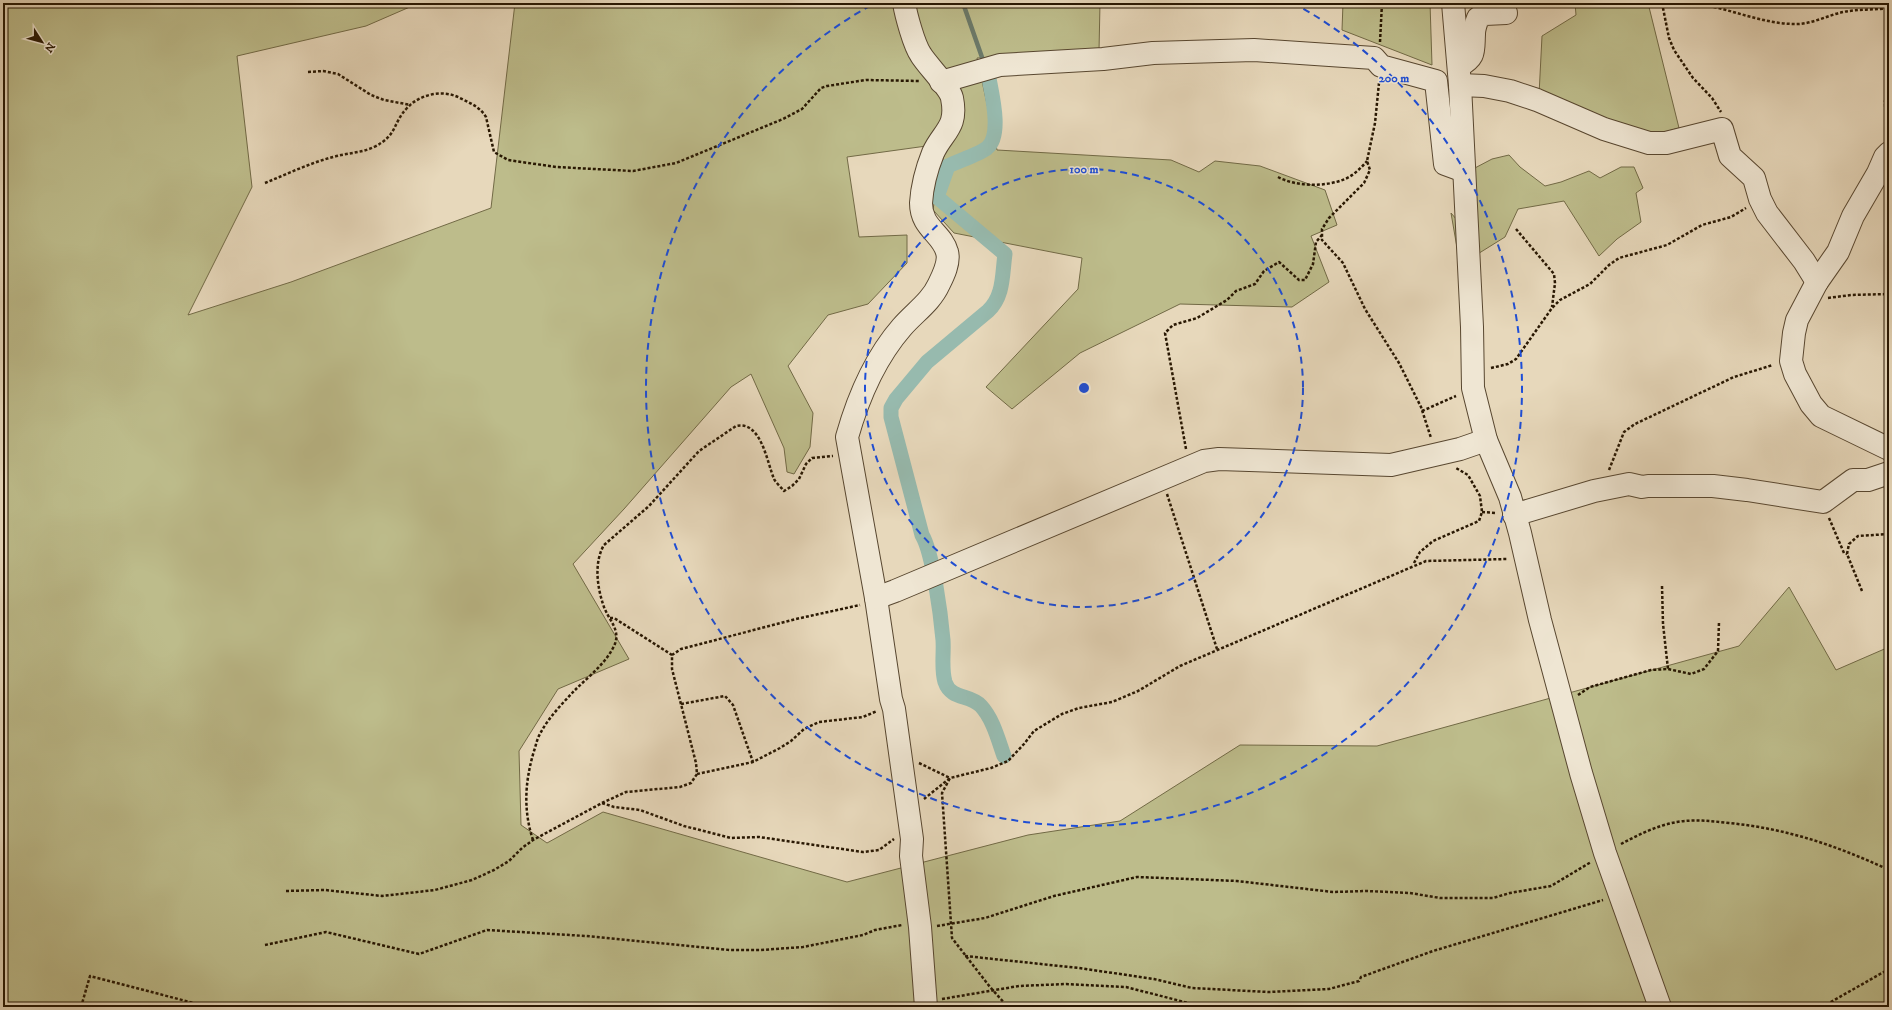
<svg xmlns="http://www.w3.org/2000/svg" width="1892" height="1010" viewBox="0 0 1892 1010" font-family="'IM FELL DW Pica',serif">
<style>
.green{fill:#bdbc8b;stroke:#726a46}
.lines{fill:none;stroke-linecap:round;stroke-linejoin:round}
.stream{stroke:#6b7969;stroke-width:4.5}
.canal{stroke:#97baae;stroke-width:15}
.minor-casing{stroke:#584730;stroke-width:24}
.path{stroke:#281702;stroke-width:2.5;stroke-dasharray:3 2;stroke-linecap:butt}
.minor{stroke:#efe6d3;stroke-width:22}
.ring{fill:none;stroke:#1d4ed8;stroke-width:2;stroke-dasharray:7 5}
.centre{fill:#1d4ed8;stroke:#efe6d3;stroke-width:2}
.ring-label{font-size:12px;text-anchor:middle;font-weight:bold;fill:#1d4ed8;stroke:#efe6d3;stroke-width:3;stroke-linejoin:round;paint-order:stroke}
</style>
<rect width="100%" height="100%" fill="#e7d8bb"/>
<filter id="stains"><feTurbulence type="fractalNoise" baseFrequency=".005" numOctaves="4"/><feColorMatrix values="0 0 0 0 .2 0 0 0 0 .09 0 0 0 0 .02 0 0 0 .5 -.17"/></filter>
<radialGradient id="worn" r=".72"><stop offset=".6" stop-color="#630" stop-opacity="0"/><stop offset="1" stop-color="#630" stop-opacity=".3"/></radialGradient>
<g class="green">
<polygon points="3,3 419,3 366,26 237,56 252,187 188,315 291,282 491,208 515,3 1100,3 1099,51 977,58 997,150 1171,160 1199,172 1215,161 1260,166 1325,190 1337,225 1311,236 1329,282 1292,307 1180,304 1080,353 1012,409 986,387 1078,289 1082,258 954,233 933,210 938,175 948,143 847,157 859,237 907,235 907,263 868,304 828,315 788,366 813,413 810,447 794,474 787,472 784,448 751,374 731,387 624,509 573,564 629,659 558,689 519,751 521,825 547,843 603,812 847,882 1028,835 1120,821 1240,745 1377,746 1739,646 1789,587 1836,670 1889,647 1889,1007 3,1007"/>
<polygon points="1343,3 1430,3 1432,65 1342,30"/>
<polygon points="1575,3 1648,3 1679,128 1657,134 1613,124 1539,95 1542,36 1576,15"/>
<polygon points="1509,155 1520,167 1545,186 1561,182 1589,171 1600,178 1621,167 1634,167 1643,188 1636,193 1641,222 1617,239 1599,256 1564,201 1518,209 1505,237 1460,265 1451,213 1463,227 1473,169 1492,159"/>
</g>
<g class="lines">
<polyline class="stream" points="961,3 964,6 984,63"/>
<path class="canal" d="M988,73c3,18 15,62 -1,75 -7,6 -29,13 -39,18l-11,31 68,57c-3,21 -1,42 -17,57l-61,51 -31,37 -5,9v9l31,118c11,18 19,82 21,105 1,13 -2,29 2,42 6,18 25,12 36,24 12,13 17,33 23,50"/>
<defs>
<g id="minor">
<path d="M904,3c2,12 10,42 17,52 6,10 29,33 31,43 6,30 -9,33 -19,55 -6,15 -11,34 -12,50 0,25 21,30 26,49 3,10 -4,24 -8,32 -8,18 -25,29 -37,43 -27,31 -44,71 -55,110l29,161 15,101 3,10 18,130 -1,17 9,71 6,80"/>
<polyline points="1453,3 1460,85 1472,327 1473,388 1486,440 1510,497 1520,533 1540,620 1581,773 1605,853 1660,1007"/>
<path d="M1459,66c17,-9 14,-15 15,-32 0,-5 2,-11 4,-16l7,-4 21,-1"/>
<polyline points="941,82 1000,65 1103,59 1153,53 1254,50 1374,58 1381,66 1436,81 1445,164 1464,171"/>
<polyline points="1460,85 1484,86 1510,91 1537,100 1604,129 1649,143 1666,143 1722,129 1730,156 1754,178 1760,199 1767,213 1804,261 1817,282"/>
<polyline points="1889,153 1885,157 1878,173 1853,216 1838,252 1817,282 1797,320 1794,333 1791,361 1795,374 1811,404 1821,416 1889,449"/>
<polyline points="1514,515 1594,491 1629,484 1642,487 1648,486 1713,486 1747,490 1823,502 1853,480 1868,480 1889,473"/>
<polyline points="876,598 895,591 1204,461 1219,459 1391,465 1460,449 1486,440"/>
</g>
</defs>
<use href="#minor" class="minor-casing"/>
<g class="path">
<polyline points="1662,3 1669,38 1674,50 1693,78 1712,98 1721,112"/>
<path d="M1689,3c38,3 72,22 110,21 15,-1 30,-9 44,-12 15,-3 31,-2 46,-4"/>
<polyline points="1663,5 1673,3"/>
<polyline points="1380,42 1382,3"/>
<polyline points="308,72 323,71 338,74 371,95 384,100 411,105"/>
<polyline points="1379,83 1375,123 1367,161 1370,170 1364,183 1329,218 1322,229 1322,240 1343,263 1365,309 1399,363 1421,407 1431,438"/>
<polyline points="1886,137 1885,101 1889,84"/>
<path d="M1278,177c19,10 48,10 67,2 9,-4 16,-11 22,-18"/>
<path d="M265,183c22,-9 45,-20 68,-26 14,-4 28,-4 41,-10 24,-12 18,-23 33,-39 13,-14 36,-19 53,-10 10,5 20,9 26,19l8,35 14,8 48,7 77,4 43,-8 107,-44 19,-10 19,-21 6,-2 39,-6 53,1"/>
<polyline points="1516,229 1554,274 1555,283 1552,307"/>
<polyline points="1828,298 1851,295 1889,294"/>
<polyline points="1491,368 1508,364 1516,359 1552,308 1560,300 1590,284 1609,265 1619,258 1667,245 1702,225 1731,217 1746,208"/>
<polyline points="1422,411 1456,396"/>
<polyline points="1186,449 1165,333 1173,325 1197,318 1227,300 1236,291 1255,284 1264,271 1279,262 1299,280 1305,280 1313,264 1316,242 1322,235"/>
<polyline points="1609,470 1624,432 1635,424 1734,377 1773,365"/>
<polyline points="1167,494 1217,649"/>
<polyline points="1482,512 1496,513"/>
<polyline points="1829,518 1844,553 1847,554"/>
<polyline points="1414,563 1420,552 1433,541 1479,521 1482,512 1480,496 1468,475 1456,468"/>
<polyline points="1662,586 1663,624 1668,669"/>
<polyline points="1862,591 1847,554 1849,544 1858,536 1889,534"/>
<polyline points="610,618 614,618 672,655"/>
<polyline points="1578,695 1590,687 1651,670 1668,669 1691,674 1704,669 1718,651 1719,622"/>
<polyline points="681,704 725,696 733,705 753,762"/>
<polyline points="919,763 950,778 942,793 952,938 990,987 1008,1007"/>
<polyline points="697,774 753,762 780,748 791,741 804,729 819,722 863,717 877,711"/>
<polyline points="924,799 950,778 991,768 1008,761 1024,744 1034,731 1062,714 1079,708 1112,702 1138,691 1180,666 1426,561 1508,559"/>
<polyline points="602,803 626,792 680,787 691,783 697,774 696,763 672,669 672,655 681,649 796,619 860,605"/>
<path d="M533,840c-10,-30 -8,-59 1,-89 2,-6 3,-12 6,-17 8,-16 22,-30 34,-43 13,-13 30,-26 39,-43 10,-18 -5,-27 -10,-44 -6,-18 -9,-42 1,-59l45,-39 50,-55 37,-25c25,-6 31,36 38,53 2,4 7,8 10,12l8,-5 7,-7 7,-15 6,-6 21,-2"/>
<path d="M1621,844c17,-9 37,-19 56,-22 18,-3 34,-1 52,1 59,6 106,22 160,47"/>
<polyline points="286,891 325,890 382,896 435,890 472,880 494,870 509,861 522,848 533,840 602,803 614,807 640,810 684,826 731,838 759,837 863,852 879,850 894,839"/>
<polyline points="937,926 985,918 1054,896 1137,877 1237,881 1333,892 1367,891 1410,893 1440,898 1493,898 1510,893 1551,886 1591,862"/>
<polyline points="265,945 326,932 419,954 487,930 586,936 730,950 761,950 803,947 863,935 875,930 902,925"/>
<polyline points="965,956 1079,968 1154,979 1192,988 1268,992 1329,989 1359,981 1361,977 1433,951 1603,900"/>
<polyline points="942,999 1019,986 1066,984 1126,987 1204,1007"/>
<polyline points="3,1005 5,1007"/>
<polyline points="81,1007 90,976 209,1007"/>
<polyline points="478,1007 478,1004 500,1007"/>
<polyline points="747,1007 747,1005 753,1007"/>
<polyline points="1822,1007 1889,969"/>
</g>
<use href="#minor" class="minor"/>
</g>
<g class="ring">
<circle cx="1084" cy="388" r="219"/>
<path d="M1293 3A438 438 0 1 1 875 3"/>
</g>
<circle cx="1084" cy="388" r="6" class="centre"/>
<g class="ring-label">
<text x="1394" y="82">200 m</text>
<text x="1084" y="173">100 m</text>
</g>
<rect width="1892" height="1010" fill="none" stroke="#e7d8bb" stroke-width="16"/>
<rect x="4" y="4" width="1884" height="1002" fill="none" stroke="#281702" stroke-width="2"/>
<rect x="8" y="8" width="1876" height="994" fill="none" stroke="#281702"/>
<g transform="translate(42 42) rotate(126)" stroke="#efe6d3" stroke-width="3" paint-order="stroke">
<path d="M0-3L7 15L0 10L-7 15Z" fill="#281702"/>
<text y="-6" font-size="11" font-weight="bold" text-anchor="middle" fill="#281702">N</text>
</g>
<rect width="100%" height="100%" filter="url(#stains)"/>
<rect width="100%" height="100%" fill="url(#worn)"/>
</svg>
